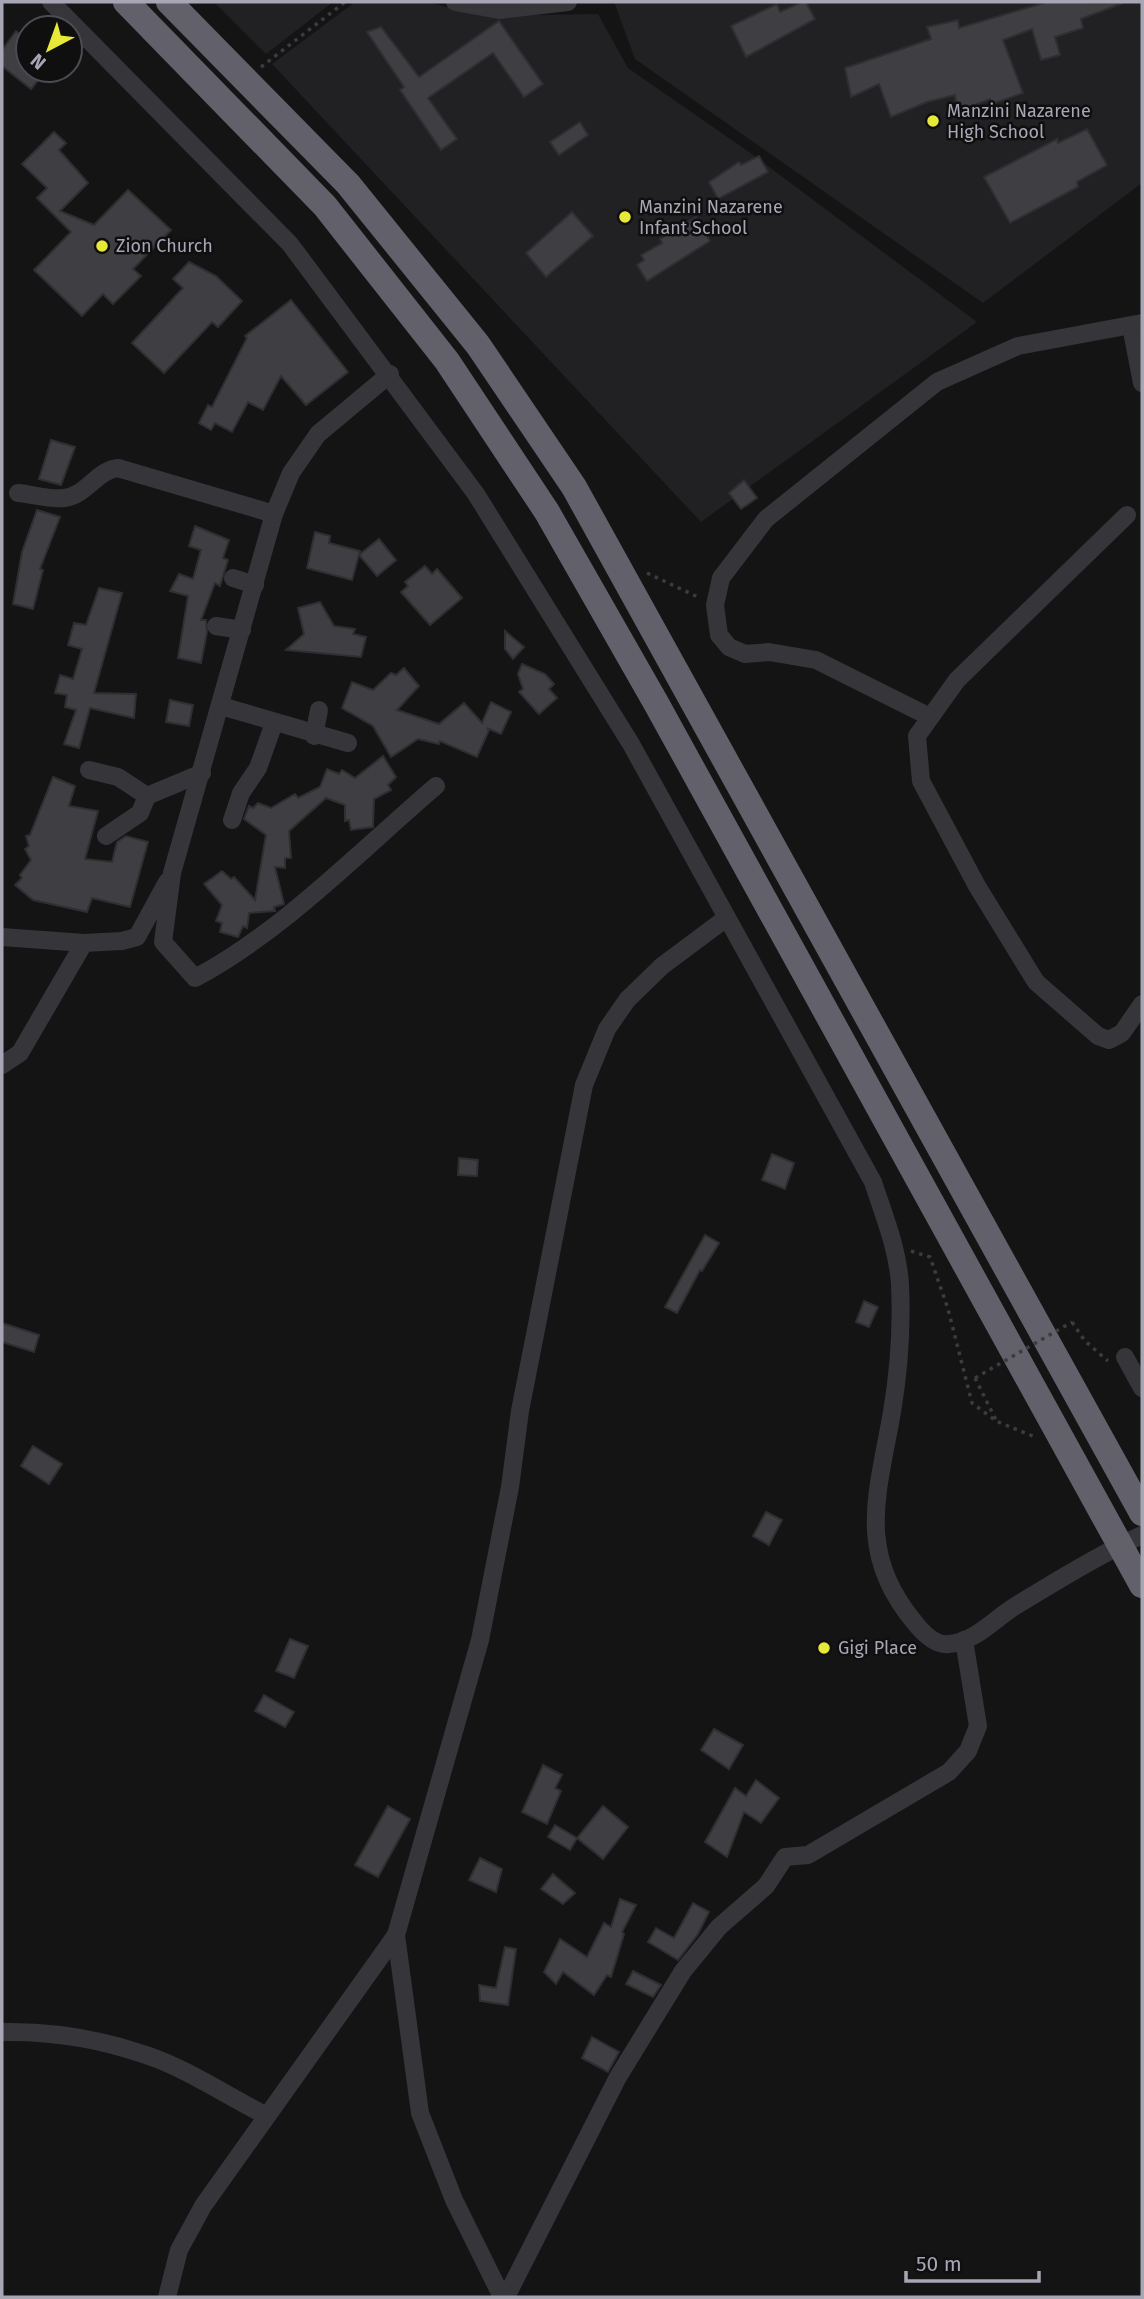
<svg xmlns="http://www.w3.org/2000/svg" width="1144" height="2299" viewBox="0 0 1144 2299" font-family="'Fira Sans',sans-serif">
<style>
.built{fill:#212022}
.building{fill:#3f3e42;stroke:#2f2e31;stroke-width:2}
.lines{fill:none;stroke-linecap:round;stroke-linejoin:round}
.path{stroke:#3b3b41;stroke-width:3.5;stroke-dasharray:3.5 5;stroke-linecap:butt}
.minor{stroke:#36353a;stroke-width:18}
.highway{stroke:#62616b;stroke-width:26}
.path-bridge{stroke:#3b3b41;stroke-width:3.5;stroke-dasharray:3.5 5;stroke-linecap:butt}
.poi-dot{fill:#e8e839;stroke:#0f0f10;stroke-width:2.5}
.labels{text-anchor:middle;stroke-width:5;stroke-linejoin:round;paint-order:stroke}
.poi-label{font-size:18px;fill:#a7a6b5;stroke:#0f0f10;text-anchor:start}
</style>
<rect width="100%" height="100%" fill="#141415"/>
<g class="built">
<polygon points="214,2 333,2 266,54"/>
<polygon points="355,2 427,2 484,16 598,14 628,68 749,152 977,322 701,522 272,64"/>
<polygon points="614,2 1142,2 1142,183 983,303 635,59"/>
</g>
<g class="building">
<polygon points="802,2 806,2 815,19 746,57 731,26 777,4 780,12"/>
<polygon points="1047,2 1123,3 1081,19 1083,28 1055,37 1060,55 1041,60 1032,29 1003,40 1023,93 992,104 990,99 957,112 955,95 927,102 891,117 879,84 851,97 845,68 931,39 927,27 958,20 959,28"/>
<polygon points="499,21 543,84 524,97 493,53 428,98 457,139 441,150 400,90 404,87 367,32 381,27 419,77"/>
<polygon points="16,31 28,41 28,70 46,70 31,89 2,66 2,50"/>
<polygon points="580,122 588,135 559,155 550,142"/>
<polygon points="1087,129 1107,165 1077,182 1078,187 1010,223 984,177 1057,139 1058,143"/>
<polygon points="54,132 66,143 59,150 88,183 60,211 94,225 128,190 171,230 133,269 141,276 113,304 103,294 82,316 34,270 71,232 37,198 47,188 22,164"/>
<polygon points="759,156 768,172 718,199 709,182 739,162 741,165"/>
<polygon points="572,212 593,236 546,277 526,253"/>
<polygon points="696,217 710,241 647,281 637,265 644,260 641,255 662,243 660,239"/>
<polygon points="189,262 216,276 242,301 218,327 212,322 164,373 132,343 183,288 173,279"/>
<polygon points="291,300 348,372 306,405 281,376 263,410 248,402 232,432 215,423 211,430 199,423 208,405 212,407 247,338 245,336"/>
<polygon points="51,440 75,447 61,485 39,479"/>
<polygon points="744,480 757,498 741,509 729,493"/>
<polygon points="37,510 60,517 40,569 43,570 33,609 13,604 22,552"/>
<polygon points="195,526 229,540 223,558 228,560 220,586 215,583 201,620 206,620 207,632 201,663 178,658 188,596 170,591 179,574 193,579 201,550 189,546"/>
<polygon points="315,532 330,536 329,543 360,551 352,580 307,568"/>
<polygon points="379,539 396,560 377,576 359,555"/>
<polygon points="425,566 432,574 437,569 462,598 430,625 401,592 408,586 405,582"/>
<polygon points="99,588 122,593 94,693 136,694 134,718 90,708 79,748 64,744 76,710 65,707 67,695 55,693 60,675 73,679 82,649 68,645 74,623 86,625"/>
<polygon points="320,602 334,626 355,629 353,634 366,637 361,657 286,650 304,634 298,608"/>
<polygon points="505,631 524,647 513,659 505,649"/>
<polygon points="522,664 545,674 554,684 549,689 557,698 539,714 519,692 523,689 518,674"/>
<polygon points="404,668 419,686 397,710 439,724 464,703 482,723 491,702 511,712 501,734 487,728 489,730 477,757 440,741 439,744 418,739 391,757 373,726 342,708 352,682 373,690 391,673 396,675"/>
<polygon points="170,700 193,705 189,726 166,722"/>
<polygon points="383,756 396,777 388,785 391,790 374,799 373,827 351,830 349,820 345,821 345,805 326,798 289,831 291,858 285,858 285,868 275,867 284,904 274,907 275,911 249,913 247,928 243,926 238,937 220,932 222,923 216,921 222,905 204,884 222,871 231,879 234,877 255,900 266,835 244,819 249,806 253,808 258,803 271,808 295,794 298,798 320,787 327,769 339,774 342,770 355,778"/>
<polygon points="53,777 75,786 69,806 98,811 85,859 112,862 117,842 126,836 148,842 130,907 92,898 87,912 33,900 15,885 22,878 20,875 31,860 25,849 29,846 26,836 30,835"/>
<polygon points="772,1154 794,1163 785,1189 762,1180"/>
<polygon points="459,1158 478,1160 477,1176 458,1175"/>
<polygon points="705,1235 719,1243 702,1271 700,1270 677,1313 665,1307"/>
<polygon points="864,1301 878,1307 869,1327 856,1322"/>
<polygon points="2,1323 39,1335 34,1352 2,1342"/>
<polygon points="33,1446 62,1464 49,1484 21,1466"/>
<polygon points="766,1512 782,1520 769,1545 753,1536"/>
<polygon points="290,1639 308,1646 294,1678 276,1671"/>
<polygon points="264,1695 294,1712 285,1727 255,1711"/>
<polygon points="714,1729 743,1745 729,1769 701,1750"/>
<polygon points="543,1765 562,1775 555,1788 561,1791 547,1824 522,1812"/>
<polygon points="756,1780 779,1798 761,1823 744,1812 727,1857 705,1842 735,1788 746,1796"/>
<polygon points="388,1806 410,1819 378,1877 355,1865"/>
<polygon points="603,1806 628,1827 603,1859 577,1838"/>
<polygon points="555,1825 577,1838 570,1850 548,1837"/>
<polygon points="480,1858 502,1869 496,1892 469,1880"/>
<polygon points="553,1874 575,1893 563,1904 541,1889"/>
<polygon points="620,1899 636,1905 622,1932 624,1934 611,1977 607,1975 594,1995 563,1972 556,1984 544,1972 560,1939 587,1957 604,1923 611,1927"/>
<polygon points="693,1903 709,1912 698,1934 678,1960 648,1942 656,1928 674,1938"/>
<polygon points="505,1947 516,1949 508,2005 480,2001 479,1985 496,1988"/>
<polygon points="633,1971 661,1985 653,1997 626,1984"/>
<polygon points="592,2037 619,2052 608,2072 582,2058"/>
</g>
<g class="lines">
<g class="path">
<polyline points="261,67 345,2"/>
<polyline points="647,573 700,598"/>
<polyline points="911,1251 930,1257 948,1309 972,1403 996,1421 1035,1437"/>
<polyline points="1072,1322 1085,1341 1108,1361"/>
<polyline points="975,1378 996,1420"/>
</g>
<g class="minor">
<path d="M51,2l239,242 186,250 155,250 242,438c11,34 25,67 27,103 2,42 -1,85 -8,127 -14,81 -37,140 23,211 8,10 20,23 34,21 28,-3 46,-26 68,-39 41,-25 82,-50 125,-70"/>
<polyline points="455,2 499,10 568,2"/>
<polyline points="1131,326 1142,383"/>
<path d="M390,374l-72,60 -27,39 -17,41 -102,359 -9,69 32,36c87,-46 166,-128 241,-192"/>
<path d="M18,493c14,1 32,7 46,5 22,-2 33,-28 54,-30l156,46"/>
<polyline points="1127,515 957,680 917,736 921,781 977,886 1036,982 1098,1036 1109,1040 1122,1033 1142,1004"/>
<polyline points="233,578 255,585"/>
<polyline points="216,626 242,630"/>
<polyline points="221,706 348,743"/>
<polyline points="928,716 816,660 769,652 745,654 729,647 719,635 715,605 721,578 766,519 937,382 1018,346 1142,323"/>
<polyline points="314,736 319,710"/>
<polyline points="89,770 118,777 147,796"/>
<polyline points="232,820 241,793 258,768 274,723"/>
<polyline points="106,836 140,813 147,796 202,773"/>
<polyline points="2,937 84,943"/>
<polyline points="2,1065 20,1053 84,943 122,941 137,937 167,882"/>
<polyline points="1125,1357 1142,1388"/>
<polyline points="396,1935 420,2113 454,2200 502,2297"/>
<path d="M2,2032c48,-1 98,7 144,23 40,13 83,42 121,61"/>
<polyline points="167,2297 179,2250 203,2206 396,1935 480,1640 510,1487 520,1411 584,1085 607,1029 627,1000 662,966 725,919"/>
<polyline points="506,2297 618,2077 683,1971 719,1927 766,1886 785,1857 808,1855 949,1772 968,1751 978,1726 964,1640"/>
</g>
<g class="highway">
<polyline points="126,2 325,206 447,361 547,512 656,703 1142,1585"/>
<polyline points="169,2 348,184 478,345 574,487 1142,1513"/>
</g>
<polyline class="path-bridge" points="975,1378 1072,1322"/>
</g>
<g class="poi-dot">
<circle cx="933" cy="121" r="7"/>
<circle cx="625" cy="217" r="7"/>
<circle cx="102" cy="246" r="7"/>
<circle cx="824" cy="1648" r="7"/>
</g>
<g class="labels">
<g class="poi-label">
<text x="947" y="117">Manzini Nazarene<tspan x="947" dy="21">High School</tspan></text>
<text x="639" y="213">Manzini Nazarene<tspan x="639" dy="21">Infant School</tspan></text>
<text x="116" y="252">Zion Church</text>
<text x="838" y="1654">Gigi Place</text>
</g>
</g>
<rect width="1144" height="2299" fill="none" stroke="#a7a6b5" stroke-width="7"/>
<g transform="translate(49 49) rotate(221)"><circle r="33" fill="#0f0f10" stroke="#4c4b52" stroke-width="2"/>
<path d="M0-5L12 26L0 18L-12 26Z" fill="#e8e839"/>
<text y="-10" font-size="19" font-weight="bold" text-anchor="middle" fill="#a7a6b5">N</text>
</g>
<path d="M906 2271v10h133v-10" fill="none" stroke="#a7a6b5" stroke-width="3.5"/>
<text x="916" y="2271" font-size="21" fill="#a7a6b5" stroke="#0f0f10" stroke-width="5" paint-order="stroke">50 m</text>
</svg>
